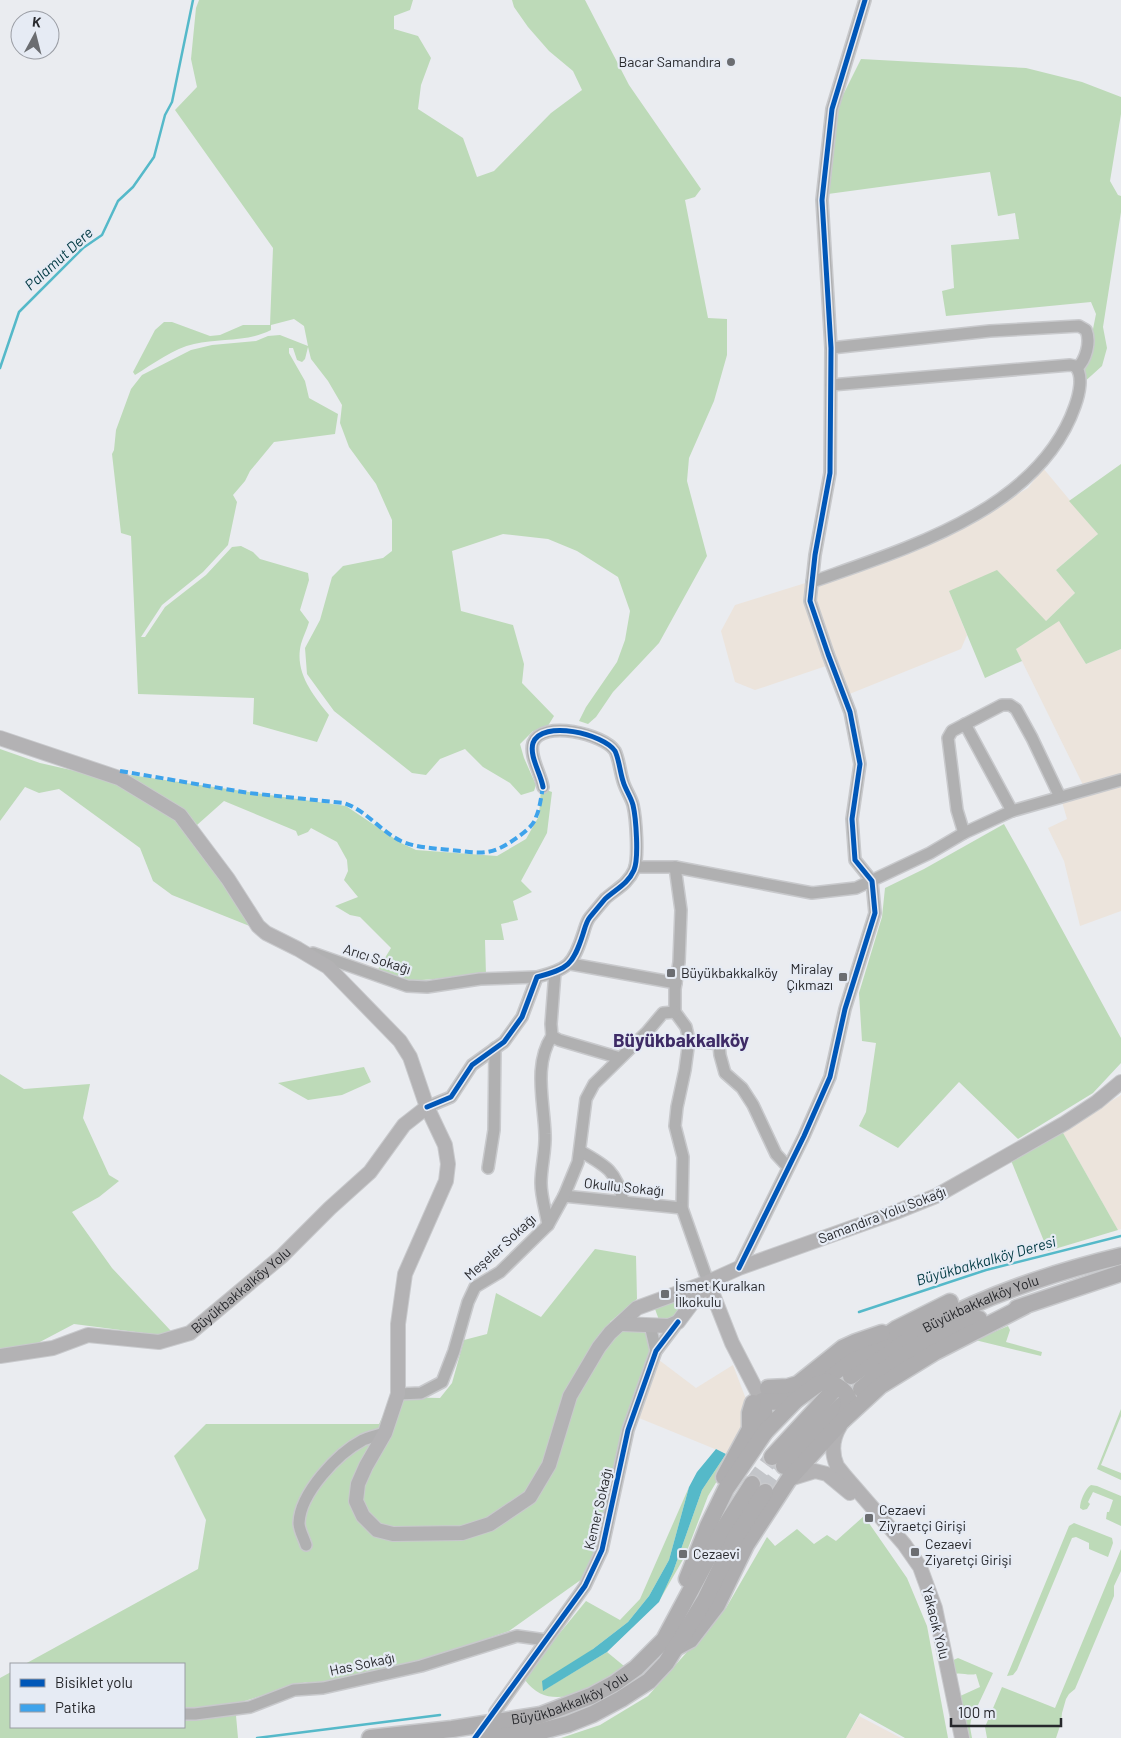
<svg xmlns="http://www.w3.org/2000/svg" width="1121" height="1738" viewBox="0 0 1121 1738" font-family="Barlow,sans-serif">
<style>
.industrial{fill:#ece4dc}
.green{fill:#bddab8}
.water{fill:#55b9c9}
.lines{fill:none;stroke-linecap:round;stroke-linejoin:round}
.stream{stroke:#55b9c9;stroke-width:2.5}
.minor-tunnel{stroke:#c3c5c9;stroke-width:11;stroke-dasharray:11 5.5;stroke-linecap:butt}
.highway-tunnel{stroke:#c3c5c9;stroke-width:16;stroke-dasharray:16 8;stroke-linecap:butt}
.minor-casing{stroke:#c8c9cc;stroke-width:14}
.major-casing{stroke:#c8c9cc;stroke-width:16}
.highway-casing{stroke:#c8c9cc;stroke-width:19}
.minor{stroke:#b0b0b1;stroke-width:11}
.major{stroke:#b3b2b4;stroke-width:14}
.highway{stroke:#aeadaf;stroke-width:16}
.quiet{stroke:#3ea3eb;stroke-width:4;stroke-dasharray:8 4;stroke-linecap:butt}
.cycleway-casing{stroke:#e6ebf4;stroke-width:8}
.cycleway{stroke:#0057b8;stroke-width:5}
.poi-dot{fill:#6b6d71;stroke:#e6ebf4;stroke-width:2}
.labels{text-anchor:middle;stroke-width:4.5;stroke-linejoin:round;paint-order:stroke}
.poi-label{font-size:14px;fill:#27282c;stroke:#e6ebf4;text-anchor:start}
.street-label{font-size:14px;fill:#27282c;stroke:#e6ebf4}
.water-label{font-size:15px;font-style:italic;fill:#003942;stroke:#e6ebf4}
.district-label{font-size:19px;font-weight:bold;fill:#3e2b66;stroke:#e6ebf4}
</style>
<rect width="100%" height="100%" fill="#eaecf0"/>
<g class="industrial">
<polygon points="1043,468 1098,534 1056,570 1075,593 1046,621 949,591 967,635 961,649 842,697 829,665 755,690 735,682 721,631 735,605 931,544 1028,488"/>
<polygon points="1059,620 1086,664 1121,649 1121,776 1084,787 1016,649"/>
<polygon points="1121,787 1121,911 1080,926 1064,861 1048,828 1067,819 1062,802"/>
<polygon points="1121,1095 1121,1229 1118,1230 1062,1131"/>
<polygon points="659,1360 696,1388 733,1365 749,1407 732,1456 639,1418"/>
<polygon points="859,1716 901,1738 846,1738"/>
</g>
<g class="green">
<path d="M199,0h214l-3,10 -16,6v13l24,7 13,22 -10,27 -3,24 45,29 14,39 17,-6 57,-58 31,-23 -9,-19 -24,-20 -21,-24 -14,-20 -2,-7h73l44,85 72,104 -6,8 -10,3 23,118 19,1v36l-13,46 -25,57 -2,23 20,75 -48,87 -46,49 -17,25 -8,7 -9,-3 7,-14 31,-45 8,-22 5,-29 -12,-34 -41,-26 -29,-12 -45,-5 -51,17 9,60 52,14 11,39 -2,19 32,33 -8,13 -13,2 -13,13 4,14 12,27 -2,6 -13,4 -11,-12 -27,-16 -18,-18 -25,10 -14,16 -14,-2 -78,-62 -27,-37 -2,-26 15,-28 12,-43 11,-11 40,-8 9,-7v-31l-16,-36 -27,-37 -9,-24 2,-18 -14,-24 -17,-22 -3,-12 -3,12 -3,3 -5,-2 -4,-12h-4v5l16,28 4,17 29,16 -3,20 -61,8 -24,29 -5,10 -12,14 4,7 -9,43 -25,27 -41,33 -21,32h4l20,-30 41,-32 26,-28 9,-1 12,6 7,7 48,14 1,7 -9,30 9,12c-2,7 -6,15 -8,22 -7,28 12,51 28,71l-12,27 -64,-18 1,-26 -116,-4 -7,-158 -10,-3 -9,-79 2,-4 2,-20 15,-41 11,-14 49,-25 21,-5 44,-4 12,-5 12,-1 28,11 -4,-20 -10,-7 -23,6v5c-23,12 -52,8 -77,14 -20,4 -41,20 -59,31l-2,-3 22,-42 9,-8h8l38,14 10,-1 23,-10h27l3,-77 -98,-138 22,-23 -6,-28 5,-51z"/>
<polygon points="861,59 1026,68 1082,82 1121,97 1121,114 1110,181 1118,195 1121,196 1121,212 1103,327 1107,348 1102,366 1082,384 1096,314 1091,302 946,316 942,291 954,288 951,245 1019,239 1015,213 998,216 990,172 828,194 836,109"/>
<polygon points="1121,464 1121,649 1086,664 1059,621 1016,649 1022,661 985,678 949,591 997,570 1046,621 1075,593 1056,570 1098,534 1069,501"/>
<polygon points="0,749 40,763 102,777 116,782 174,817 229,887 252,927 172,895 153,881 140,848 59,789 39,793 25,787 0,821"/>
<polygon points="130,775 346,806 401,843 416,850 497,856 526,839 539,816 541,788 552,792 547,833 521,881 532,892 513,901 518,920 501,924 504,940 485,940 486,975 409,981 377,971 391,948 360,917 350,915 335,906 358,897 344,880 348,871 347,860 337,842 311,828 308,832 298,836 296,831 224,801 197,825 187,812 129,780"/>
<polygon points="1004,824 1027,865 1121,1038 1121,1063 1093,1093 1018,1139 959,1082 898,1148 859,1126 866,1112 876,1043 862,1041 859,993 882,917 885,888 924,869"/>
<polygon points="364,1067 371,1082 342,1095 308,1100 278,1083"/>
<polygon points="0,1074 24,1089 90,1084 83,1118 109,1175 119,1181 99,1197 72,1212 112,1268 171,1331 168,1334 159,1335 74,1324 38,1343 0,1349"/>
<polygon points="1062,1131 1118,1230 1048,1251 1010,1158"/>
<polygon points="595,1249 636,1256 637,1299 610,1322 618,1332 633,1325 651,1329 651,1358 606,1537 589,1574 509,1631 407,1666 331,1683 306,1682 235,1704 238,1738 0,1738 0,1678 11,1672 11,1727 184,1727 184,1664 25,1664 198,1569 206,1520 174,1456 206,1424 379,1424 392,1397 440,1398 452,1383 464,1340 487,1334 496,1293 541,1317"/>
<polygon points="697,1290 673,1318 666,1322 659,1320 655,1309"/>
<polygon points="1008,1326 1010,1330 1006,1342 1042,1352 1041,1356 975,1340"/>
<polygon points="1121,1409 1121,1416 1101,1465 1121,1473 1121,1480 1097,1469"/>
<polygon points="726,1454 732,1456 708,1496 685,1556 658,1603 673,1572 702,1490"/>
<path d="M1091,1485l6,1 24,10v30l-15,-7 1,-7h2l4,-12 -20,-8 -5,10 2,2 -3,5 -4,1 -3,-2c0,-7 5,-19 11,-23z"/>
<path d="M689,1487l-20,73 -20,36 -21,26 -35,27 -49,41 63,-38 17,14c-12,8 -26,20 -40,25 -22,9 -44,10 -59,-11l2,-7 59,-72 34,19 20,-21z"/>
<polygon points="864,1516 907,1578 927,1626 948,1738 905,1738 860,1713 846,1738 561,1738 600,1725 648,1696 726,1608 767,1537 775,1546 797,1529 814,1544 827,1535 836,1541"/>
<polygon points="1074,1523 1112,1538 1113,1543 1108,1557 1089,1549 1089,1543 1076,1537 1072,1538 1017,1670 1013,1675 1007,1676 1069,1526"/>
<polygon points="1121,1549 1121,1571 1114,1586 1114,1596 1075,1689 1069,1694 1066,1699 1062,1713 1061,1723 1056,1738 987,1738 985,1727 1002,1687 1055,1708"/>
<path d="M958,1658l35,15 -22,47 -1,7 2,11h-5l-9,-41 22,-10 -4,-13c-8,2 -14,-2 -23,0l-2,-13z"/>
</g>
<polygon class="water" points="716,1449 726,1454 702,1490 673,1572 659,1602 607,1652 543,1691 542,1681 593,1649 628,1622 649,1596 669,1560 689,1487 697,1472"/>
<g class="lines">
<g class="stream">
<polyline points="0,368 19,312 83,248 102,235 118,201 133,187 154,157 165,115 172,102 193,0"/>
<polyline points="859,1312 986,1270 1121,1236"/>
<polyline points="257,1738 440,1715"/>
</g>
<polyline class="minor-tunnel" points="475,1738 488,1721"/>
<g class="highway-tunnel">
<polyline points="752,1484 772,1457"/>
<polyline points="765,1492 784,1466"/>
</g>
<defs>
<g id="minor">
<path d="M831,348l159,-17 89,-5 7,4c5,12 0,30 -9,38"/>
<path d="M812,582c93,-33 227,-72 263,-176 4,-11 9,-31 0,-40l-5,-1 -239,20"/>
<polyline points="965,724 1012,811"/>
<polyline points="964,833 957,810 948,738 952,731 1002,705 1010,705 1016,709 1032,738 1060,797"/>
<polyline points="635,867 675,867 812,893 856,888 930,853 964,833 1012,811 1121,780"/>
<polyline points="675,867 681,910 679,962 675,989 675,1012 686,1027 689,1040 685,1070 677,1107 675,1126 683,1157 682,1208 708,1282"/>
<polyline points="313,953 407,986 427,987 480,979 537,977"/>
<polyline points="571,964 676,983"/>
<polyline points="555,972 551,1024 552,1036 559,1040 620,1058"/>
<polyline points="689,1040 719,1044 720,1055 725,1073 742,1088 753,1105 776,1154 788,1167"/>
<path d="M427,1107l24,-10 21,-32 32,-23 18,-25 15,-40c31,-8 36,-12 46,-43 2,-6 3,-12 7,-17 5,-6 10,-12 15,-18 11,-10 23,-15 29,-29 5,-12 2,-52 -1,-65 -2,-8 -8,-16 -10,-24 -3,-9 -4,-22 -8,-30 -11,-17 -73,-32 -82,-8 -4,13 8,31 10,44"/>
<path d="M580,1151c25,14 37,20 43,50"/>
<polyline points="488,1168 494,1130 495,1048"/>
<polyline points="564,1196 682,1208"/>
<path d="M548,1225c-2,-13 -7,-28 -7,-42 0,-16 5,-33 4,-49 -1,-32 -12,-69 7,-98"/>
<polyline points="739,1268 804,1136 830,1077 845,1009 875,913 872,881 855,860 852,819 860,764 850,712 828,654 810,601 815,555 830,473 831,348 822,200 832,109 865,0"/>
<polyline points="650,1325 656,1351"/>
<polyline points="398,1394 421,1393 442,1382 454,1351 468,1302 475,1287 500,1272 548,1225 564,1196 578,1162 586,1099 594,1084 647,1032 663,1013 675,1012"/>
<path d="M306,1545c-2,-7 -7,-15 -7,-22 1,-30 39,-70 64,-83 7,-3 15,-5 22,-7"/>
<polyline points="495,1712 585,1586 602,1550 628,1430 656,1351 678,1322"/>
<polyline points="184,1714 195,1714 250,1707 294,1690 323,1688 421,1666 517,1636 546,1640"/>
</g>
<g id="major">
<polyline points="0,738 119,778 180,815 228,879 258,926 266,933 298,949 328,967 400,1041 410,1057 427,1107 445,1145 448,1164 446,1181 405,1274 398,1324 398,1394 385,1433 366,1466 358,1484 356,1501 363,1516 377,1530 393,1534 462,1533 490,1524 530,1497 549,1465 570,1396 599,1347 610,1333 637,1308 708,1282 739,1268 896,1212 936,1196 1065,1123 1097,1102 1121,1082"/>
<polyline points="708,1282 732,1343 762,1401"/>
<polyline points="622,1324 669,1326 678,1322 708,1282"/>
<path id="s1" d="M0,1356l53,-8 35,-13 71,7 31,-9 92,-77 48,-48 40,-36 34,-47 23,-18"/>
<path d="M840,1426c-8,13 -9,26 -3,40l8,10 59,68 16,23 15,41 27,130"/>
<polyline points="789,1479 815,1471 827,1474 850,1493"/>
</g>
<g id="highway">
<polyline points="1017,1308 1121,1273"/>
<path id="s2" d="M851,1376c79,-61 174,-97 270,-120"/>
<polyline points="818,1384 896,1329 950,1302"/>
<polyline points="768,1388 788,1387 798,1384 843,1348 856,1342 882,1333"/>
<path d="M861,1389c33,-29 75,-59 118,-70"/>
<polyline points="765,1432 766,1421 762,1401 781,1402 796,1400"/>
<polyline points="772,1457 832,1392"/>
<polyline points="784,1466 804,1441 842,1405"/>
<polyline points="724,1477 750,1429 750,1413 753,1403"/>
<path d="M687,1579l21,-53 18,-37 39,-57 31,-32 22,-16 9,-3c9,4 23,11 22,23 0,5 -4,12 -6,16"/>
<polyline points="675,1648 690,1640 717,1605 746,1545 789,1479 842,1421 880,1386 935,1352 1025,1306"/>
<path id="s3" d="M370,1738l82,-9 89,-14 50,-19 24,-13 21,-15 28,-28 60,-112 28,-44"/>
<polyline points="486,1738 542,1731 568,1724 593,1714 621,1699 649,1681 666,1663 705,1600 736,1536 765,1492"/>
</g>
</defs>
<use href="#minor" class="minor-casing"/>
<use href="#major" class="major-casing"/>
<use href="#highway" class="highway-casing"/>
<use href="#minor" class="minor"/>
<use href="#major" class="major"/>
<use href="#highway" class="highway"/>
<path class="quiet" d="M120,771l129,22 95,10c22,7 36,28 57,38 16,7 32,7 49,9 33,3 40,7 68,-13 7,-5 16,-12 18,-20 4,-9 5,-20 7,-30"/>
<defs>
<g id="cycleway">
<path d="M427,1107l24,-10 21,-32 32,-23 18,-25 15,-40c31,-8 36,-12 46,-43 2,-6 3,-12 7,-17 5,-6 10,-12 15,-18 11,-10 23,-15 29,-29 5,-12 2,-52 -1,-65 -2,-8 -8,-16 -10,-24 -3,-9 -4,-22 -8,-30 -11,-17 -73,-32 -82,-8 -4,13 8,31 10,44"/>
<polyline points="739,1268 804,1136 830,1077 845,1009 875,913 872,881 855,860 852,819 860,764 850,712 828,654 810,601 815,555 830,473 831,348 822,200 832,109 865,0"/>
<polyline points="475,1738 585,1586 602,1550 628,1430 656,1351 678,1322"/>
</g>
</defs>
<use href="#cycleway" class="cycleway-casing"/>
<use href="#cycleway" class="cycleway"/>
</g>
<g class="poi-dot">
<circle cx="731" cy="62" r="5"/>
<rect x="666" y="968" width="10" height="10" rx="2.5"/>
<rect x="838" y="972" width="10" height="10" rx="2.5"/>
<rect x="660" y="1289" width="10" height="10" rx="2.5"/>
<rect x="864" y="1513" width="10" height="10" rx="2.5"/>
<rect x="910" y="1547" width="10" height="10" rx="2.5"/>
<rect x="678" y="1549" width="10" height="10" rx="2.5"/>
</g>
<g class="labels">
<g class="poi-label">
<text x="721" y="67" text-anchor="end">Bacar Samandıra</text>
<text x="833" y="974" text-anchor="end">Miralay<tspan x="833" dy="16">Çıkmazı</tspan></text>
<text x="681" y="978">Büyükbakkalköy</text>
<text x="675" y="1291">İsmet Kuralkan<tspan x="675" dy="16">İlkokulu</tspan></text>
<text x="879" y="1515">Cezaevi<tspan x="879" dy="16">Ziyraetçi Girişi</tspan></text>
<text x="925" y="1549">Cezaevi<tspan x="925" dy="16">Ziyaretçi Girişi</tspan></text>
<text x="693" y="1559">Cezaevi</text>
</g>
<g class="street-label">
<text transform="translate(377 959) rotate(18)" y="5">Arıcı Sokağı</text>
<text transform="translate(624 1187) rotate(6)" y="5">Okullu Sokağı</text>
<text transform="translate(882 1215) rotate(-21)" y="5">Samandıra Yolu Sokağı</text>
<text transform="translate(500 1247) rotate(-42)" y="5">Meşeler Sokağı</text>
<text dy="5" stroke="none"><textPath href="#s1" startOffset="261">Büyükbakkalköy Yolu</textPath></text>
<text dy="5" stroke="none"><textPath href="#s2" startOffset="149">Büyükbakkalköy Yolu</textPath></text>
<text transform="translate(598 1509) rotate(-77)" y="5">Kemer Sokağı</text>
<text transform="translate(936 1623) rotate(76)" y="5">Yakacık Yolu</text>
<text transform="translate(362 1664) rotate(-12)" y="5">Has Sokağı</text>
<text dy="5" stroke="none"><textPath href="#s3" startOffset="205">Büyükbakkalköy Yolu</textPath></text>
</g>
<g class="water-label">
<text transform="translate(59 259) rotate(-42)" y="5">Palamut Dere</text>
<text transform="translate(986 1261) rotate(-16)" y="5">Büyükbakkalköy Deresi</text>
</g>
<g class="district-label">
<text x="681" y="1047">Büyükbakkalköy</text>
</g>
</g>
<rect x="10" y="1663" width="175" height="65" fill="#e6ebf4" stroke="#9a9da4"/>
<rect x="20" y="1679" width="25" height="8" fill="#0057b8" stroke="#9a9da4"/>
<text x="55" y="1688" font-size="15" fill="#27282c">Bisiklet yolu</text>
<rect x="20" y="1704" width="25" height="8" fill="#3ea3eb" stroke="#9a9da4"/>
<text x="55" y="1713" font-size="15" fill="#27282c">Patika</text>
<g transform="translate(35 35) rotate(7)"><circle r="24" fill="#e6ebf4" stroke="#9a9da4"/>
<path d="M0-4L9 19L0 12L-9 19Z" fill="#6b6d71"/>
<text y="-8" font-size="14" font-weight="bold" text-anchor="middle" fill="#27282c">K</text>
</g>
<path d="M951 1718v8h110v-8" fill="none" stroke="#27282c" stroke-width="2.5"/>
<text x="958" y="1718" font-size="15" fill="#27282c" stroke="#e6ebf4" stroke-width="4" paint-order="stroke">100 m</text>
</svg>
